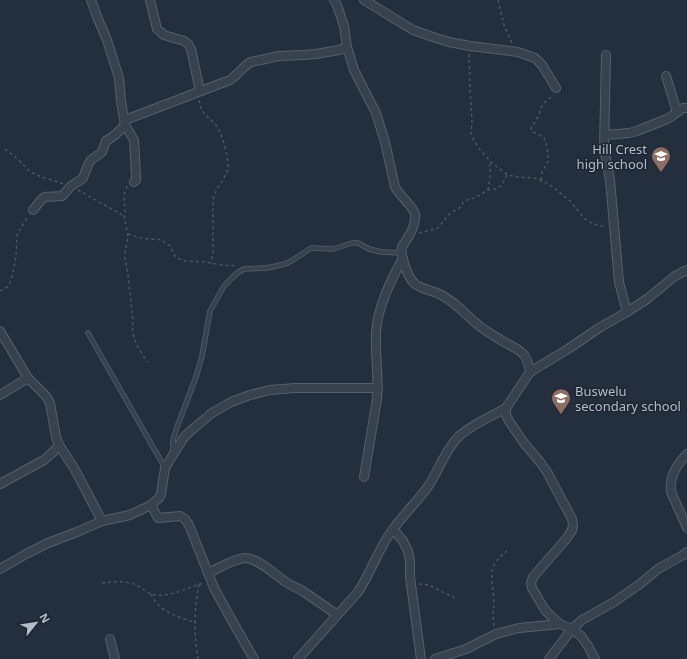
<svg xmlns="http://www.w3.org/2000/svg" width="687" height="659" viewBox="0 0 687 659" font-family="'Noto Sans',sans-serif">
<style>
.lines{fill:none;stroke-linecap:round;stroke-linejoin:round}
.service-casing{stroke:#565f6c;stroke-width:5.5}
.minor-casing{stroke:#565f6c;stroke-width:10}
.path{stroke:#44595c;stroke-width:1.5;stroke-dasharray:3 3;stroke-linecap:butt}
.service{stroke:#38414e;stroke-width:4}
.minor{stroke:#38414e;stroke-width:8}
.labels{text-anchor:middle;stroke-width:3;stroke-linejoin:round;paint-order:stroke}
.poi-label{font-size:13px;fill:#b4bcc9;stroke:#1d2633;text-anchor:end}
</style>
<rect width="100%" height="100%" fill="#242f3e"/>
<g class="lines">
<defs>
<g id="service">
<polyline points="88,333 165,468"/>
<polyline points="173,450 173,440 177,427 196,377 202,356 210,311 224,286 237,273 244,269 267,268 285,264 293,260 311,248 333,249 352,243 358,243 369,249 381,252 402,253"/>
</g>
<g id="minor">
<polyline points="91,0 98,19 107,40 119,78 121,101 125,125 134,140 136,176 136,180 134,182"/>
<polyline points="150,0 157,29 164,35 184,41 188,44 191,49 200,91"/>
<path d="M334,0l3,5 7,21 3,21 7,23 22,43 9,29 10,45c4,8 18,19 20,27 1,5 -2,15 -5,20 -2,4 -6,9 -8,13 -2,8 5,28 11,35 7,8 21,8 30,14 13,7 22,18 33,27 7,7 17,12 25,17 7,5 18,8 23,15 4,5 5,11 6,17l-24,36v7l3,6 15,22 16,19 7,10 25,47 1,6 -1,5 -5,8 -34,39 -2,6 1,5 13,22 8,8 7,6 12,5 9,7 7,10 7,13"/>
<polyline points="364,0 413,30 436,38 449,42 470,46 518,52 535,58 542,65 556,88"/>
<polyline points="606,55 604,148 610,180 619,282 627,312"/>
<polyline points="666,76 677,112"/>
<path d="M125,120l105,-40c8,-5 13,-14 21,-18l28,-6 25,-1 12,-1 23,-4 8,-3"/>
<polyline points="605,135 629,133 637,131 667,119 672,116 677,112 683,108 687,108"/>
<polyline points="33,210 42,199 45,197 62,196 64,194 71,186 79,181 83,178 88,165 91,160 102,152 106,141 115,135 125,125"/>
<polyline points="0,331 28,378 46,396 50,403 56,437 59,445 74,468 102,521"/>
<polyline points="530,372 568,349 599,328 627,312 647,299 675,276 687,270"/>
<polyline points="0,395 28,378"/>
<path d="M687,454c-10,10 -18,23 -16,38l16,36"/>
<path d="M364,477l13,-78c2,-22 -2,-45 -1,-67 2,-26 15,-52 27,-74"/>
<polyline points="0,484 44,460 53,452 59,445"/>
<polyline points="151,505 158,518 180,516 185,519 189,525 214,588 235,626 254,659"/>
<polyline points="393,529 403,541 408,551 410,561 410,577 421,659"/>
<polyline points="0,569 26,554 48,543 77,532 102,521 130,515 151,505 159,498 161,494 165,468 179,445 185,436 194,428 212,413 231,402 250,395 270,390 295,388 378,388"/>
<path d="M208,573c9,-4 28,-15 37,-15 13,0 32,18 42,25 5,3 10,5 14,7 12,8 24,16 36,25"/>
<polyline points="110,639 115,659"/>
<path d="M298,659l60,-67c12,-18 19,-39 31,-57 11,-17 26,-31 38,-47 12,-17 17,-37 32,-52 14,-12 31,-19 47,-28"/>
<polyline points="435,659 466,649 496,634 519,628 560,624"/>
<polyline points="549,659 572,629 582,620 614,602 640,584 658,569 683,555 687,552"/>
</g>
</defs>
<use href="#service" class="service-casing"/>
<use href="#minor" class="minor-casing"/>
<g class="path">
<polyline points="498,0 504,25 512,43"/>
<polyline points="469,54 470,90 471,103 472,121 471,133 474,141 481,151 492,163 508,175 518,177 535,178 549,184 570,201 585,219 593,224 606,227"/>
<path d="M199,100c2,14 8,15 17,25 6,7 13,35 12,44 -3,11 -13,19 -15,31v52l-2,11"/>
<polyline points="5,149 19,160 27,169 36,175 64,184"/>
<path d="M541,180l1,-8 7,-12 -3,-16 -2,-6 -4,-3 -7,-3 -2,-3c1,-4 3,-5 5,-9 4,-5 4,-13 9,-18 3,-3 6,-4 9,-7"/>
<path d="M127,186l-3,9 1,16 -1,5 4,20 -3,17v5l3,17 5,46c-3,14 6,30 15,41"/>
<polyline points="78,190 124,216"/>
<polyline points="488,190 490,178 490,161"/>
<polyline points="419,233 438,228 450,213 456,210 461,207 463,202 467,200 475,198 488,190 496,189 502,185 507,174"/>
<polyline points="128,234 140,238 162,240 170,246 175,256 179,259 185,261 204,262 223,265 237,266"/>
<polyline points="0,291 7,287 10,282 13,272 16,256 17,235 28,216"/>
<path d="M102,583c11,-1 24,-3 34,2 7,3 12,9 19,10 17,2 33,-8 49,-12"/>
<polyline points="419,584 429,585 455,598"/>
<path d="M151,594c7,18 28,23 45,29"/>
<path d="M494,626c-1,-8 -1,-15 0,-22 0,-11 -4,-26 -1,-36 2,-7 8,-12 14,-17"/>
<path d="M198,659c-4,-24 -4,-51 1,-75"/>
</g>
<use href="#service" class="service"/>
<use href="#minor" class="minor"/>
</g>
<defs>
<symbol id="school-pin" viewBox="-11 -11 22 30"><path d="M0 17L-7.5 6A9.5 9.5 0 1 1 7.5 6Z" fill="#8d6e63" stroke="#1d2633"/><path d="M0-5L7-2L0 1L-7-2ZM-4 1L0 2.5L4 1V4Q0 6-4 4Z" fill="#fff"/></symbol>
</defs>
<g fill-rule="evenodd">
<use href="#school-pin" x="650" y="145" width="22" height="30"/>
<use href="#school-pin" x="550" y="387" width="22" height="30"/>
</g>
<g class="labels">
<g class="poi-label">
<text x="647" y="154">Hill Crest<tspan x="647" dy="15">high school</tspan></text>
<text x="575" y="396" text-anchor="start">Buswelu<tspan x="575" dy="15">secondary school</tspan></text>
</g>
</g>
<g transform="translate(36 623) rotate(60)" stroke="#1d2633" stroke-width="3" paint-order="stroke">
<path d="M0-3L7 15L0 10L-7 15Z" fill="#b4bcc9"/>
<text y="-6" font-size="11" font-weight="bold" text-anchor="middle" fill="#b4bcc9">N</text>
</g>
</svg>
